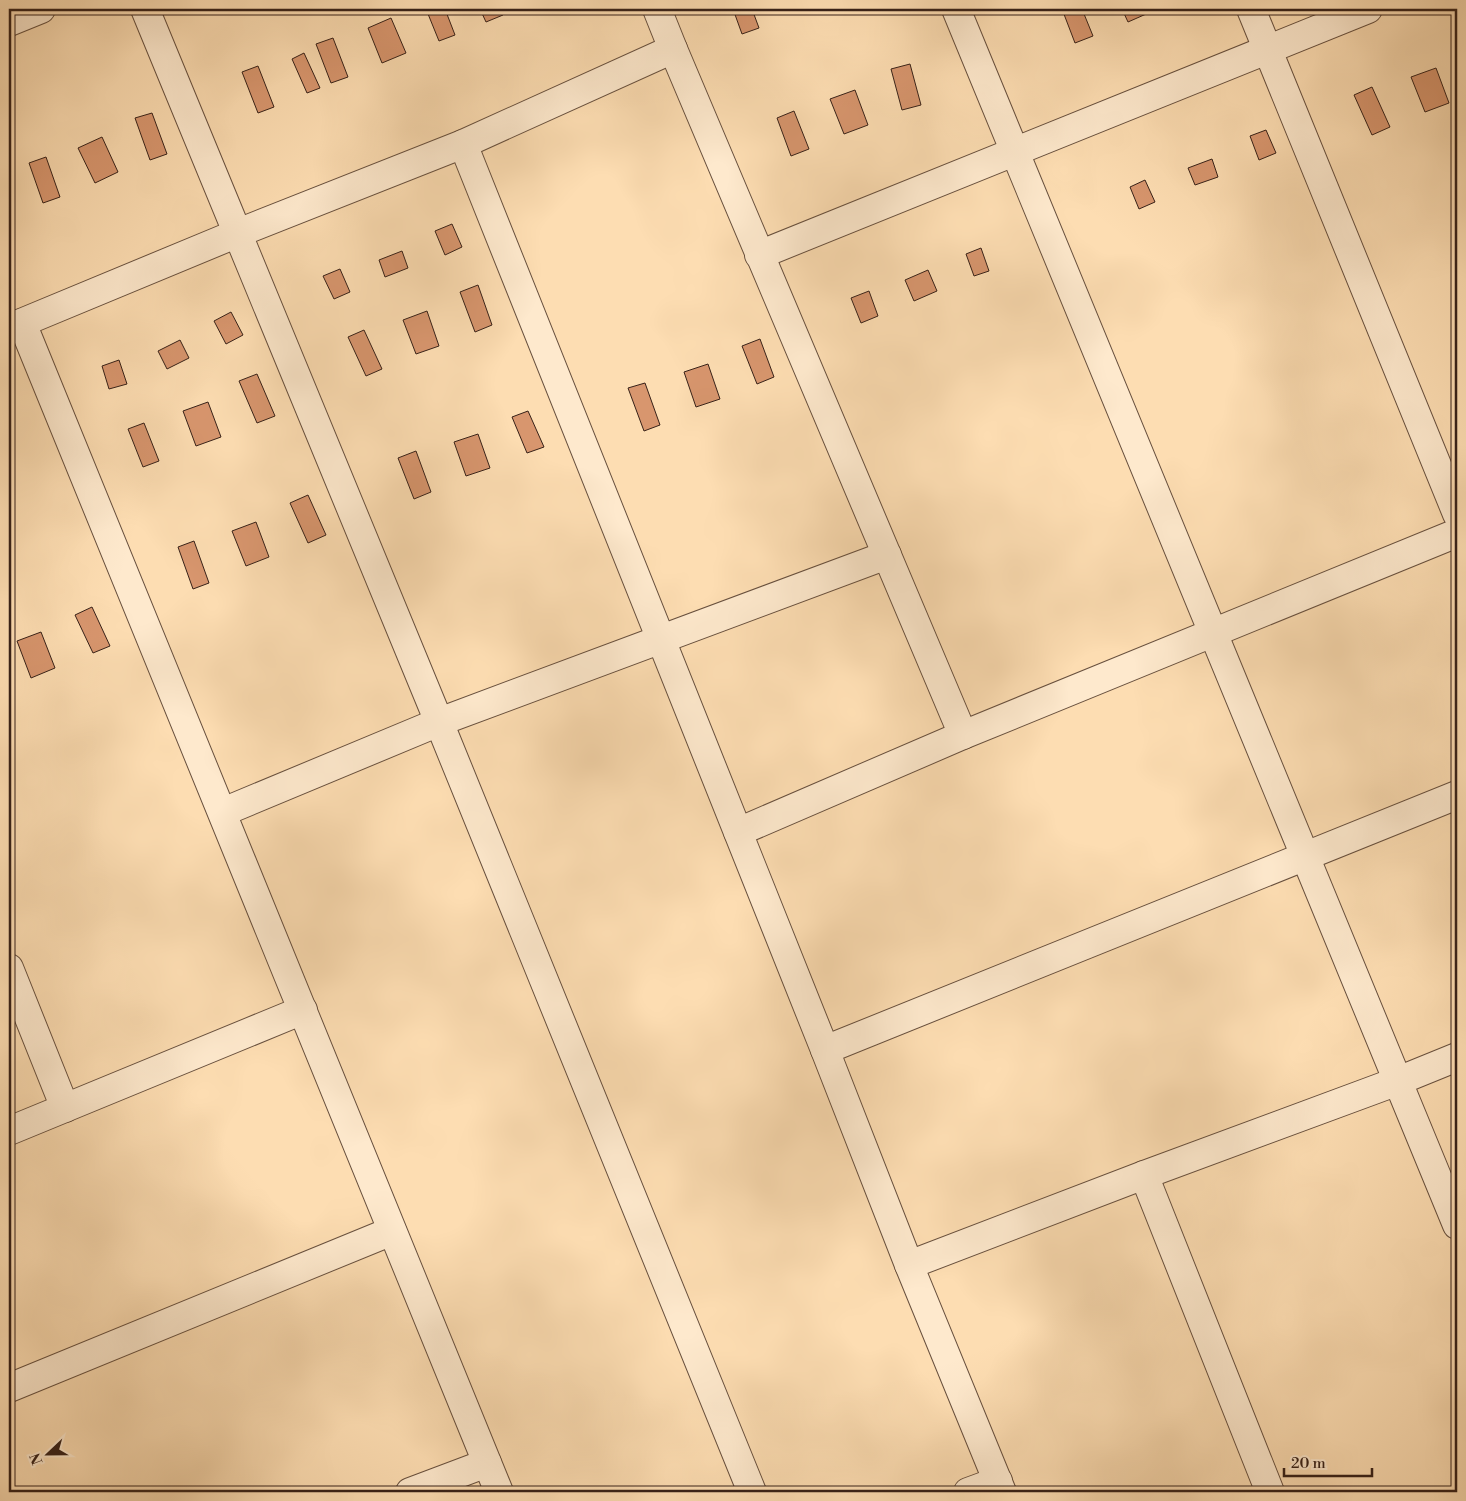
<svg xmlns="http://www.w3.org/2000/svg" width="1466" height="1501" viewBox="0 0 1466 1501" font-family="'Libre Bodoni',serif">
<style>
.building{fill:#d8966e;stroke:#372118}
.lines{fill:none;stroke-linecap:round;stroke-linejoin:round}
.minor-casing{stroke:#68503e;stroke-width:30}
.minor{stroke:#fee9cd;stroke-width:28}
</style>
<rect width="100%" height="100%" fill="#fdddb2"/>
<filter id="stains"><feTurbulence type="fractalNoise" baseFrequency=".004" numOctaves="4"/><feColorMatrix values="0 0 0 0 .2 0 0 0 0 .09 0 0 0 0 .02 0 0 0 .5 -.17"/></filter>
<radialGradient id="worn" r=".72"><stop offset=".6" stop-color="#630" stop-opacity="0"/><stop offset="1" stop-color="#630" stop-opacity=".3"/></radialGradient>
<g class="building">
<polygon points="426,9 445,9 455,35 439,41"/>
<polygon points="480,9 501,9 503,15 486,22"/>
<polygon points="733,9 752,9 759,28 742,34"/>
<polygon points="794,9 809,9 797,14"/>
<polygon points="1062,9 1082,9 1093,36 1075,43"/>
<polygon points="1122,9 1152,9 1153,11 1128,22"/>
<polygon points="391,18 406,53 382,63 368,28"/>
<polygon points="333,38 348,77 331,83 316,44"/>
<polygon points="304,53 320,88 307,93 292,59"/>
<polygon points="910,64 921,105 902,110 891,69"/>
<polygon points="258,66 274,107 258,113 242,72"/>
<polygon points="1436,68 1449,103 1425,112 1411,77"/>
<polygon points="1372,87 1390,127 1372,135 1354,95"/>
<polygon points="855,90 868,125 844,134 830,99"/>
<polygon points="794,111 809,149 791,156 777,118"/>
<polygon points="152,113 167,154 150,160 135,118"/>
<polygon points="1266,130 1276,153 1259,160 1250,136"/>
<polygon points="102,137 118,172 95,183 78,148"/>
<polygon points="46,157 60,197 43,203 29,163"/>
<polygon points="1212,159 1218,177 1195,185 1188,168"/>
<polygon points="1145,180 1155,202 1139,209 1130,187"/>
<polygon points="452,224 462,247 445,255 435,231"/>
<polygon points="981,248 989,271 974,276 966,254"/>
<polygon points="402,251 408,268 385,277 379,260"/>
<polygon points="340,269 350,292 334,299 323,276"/>
<polygon points="928,270 937,291 914,301 905,280"/>
<polygon points="478,285 492,325 475,332 460,292"/>
<polygon points="869,291 878,316 861,323 851,298"/>
<polygon points="427,311 439,346 416,354 403,320"/>
<polygon points="231,312 243,335 226,344 214,321"/>
<polygon points="364,330 382,369 366,376 348,337"/>
<polygon points="760,339 774,377 757,384 742,346"/>
<polygon points="180,340 189,358 167,369 158,351"/>
<polygon points="119,360 127,384 109,389 102,366"/>
<polygon points="708,364 720,399 696,407 684,372"/>
<polygon points="257,374 275,416 257,423 239,381"/>
<polygon points="645,383 660,425 644,431 628,388"/>
<polygon points="208,402 221,437 196,446 183,411"/>
<polygon points="528,411 544,447 527,453 512,417"/>
<polygon points="144,423 159,461 143,467 128,429"/>
<polygon points="478,434 490,468 466,476 454,442"/>
<polygon points="416,451 431,492 414,499 398,458"/>
<polygon points="308,495 326,535 308,543 290,503"/>
<polygon points="256,522 269,557 246,566 232,531"/>
<polygon points="194,541 209,583 193,589 178,547"/>
<polygon points="92,607 110,646 93,653 75,615"/>
<polygon points="41,632 55,668 31,678 17,641"/>
</g>
<g class="lines">
<defs>
<g id="minor">
<polyline points="145,9 439,722 752,1492"/>
<polyline points="657,9 673,49 963,735"/>
<polyline points="956,9 1457,1225"/>
<polyline points="1251,9 1457,514"/>
<polyline points="9,22 41,9"/>
<polyline points="463,144 825,1050 909,1265 1002,1492"/>
<polyline points="759,255 1368,9"/>
<polyline points="22,323 499,1492"/>
<polyline points="9,328 238,233 463,144 673,49"/>
<polyline points="223,812 439,722 887,555"/>
<polyline points="738,832 963,735 1457,533"/>
<polyline points="9,968 65,1108"/>
<polyline points="825,1050 1457,795"/>
<polyline points="9,1131 303,1010"/>
<polyline points="1144,1175 1270,1492"/>
<polyline points="909,1265 1144,1175 1398,1081 1457,1057"/>
<polyline points="9,1388 392,1231"/>
<polyline points="410,1492 487,1463"/>
<polyline points="968,1492 998,1481"/>
</g>
</defs>
<use href="#minor" class="minor-casing"/>
<use href="#minor" class="minor"/>
</g>
<rect width="1466" height="1501" fill="none" stroke="#fdddb2" stroke-width="30"/>
<rect x="10" y="10" width="1446" height="1481" fill="none" stroke="#372118" stroke-width="2.5"/>
<rect x="15" y="15" width="1436" height="1471" fill="none" stroke="#372118"/>
<g transform="translate(48 1454) rotate(248)" stroke="#fee9cd" stroke-width="4" paint-order="stroke">
<path d="M0-4L9 19L0 12L-9 19Z" fill="#372118"/>
<text y="-8" font-size="14" font-weight="bold" text-anchor="middle" fill="#372118">N</text>
</g>
<path d="M1284 1468v8h88v-8" fill="none" stroke="#372118" stroke-width="2.5"/>
<text x="1291" y="1468" font-size="15" fill="#372118" stroke="#fee9cd" stroke-width="4" paint-order="stroke">20 m</text>
<rect width="100%" height="100%" filter="url(#stains)"/>
<rect width="100%" height="100%" fill="url(#worn)"/>
</svg>
